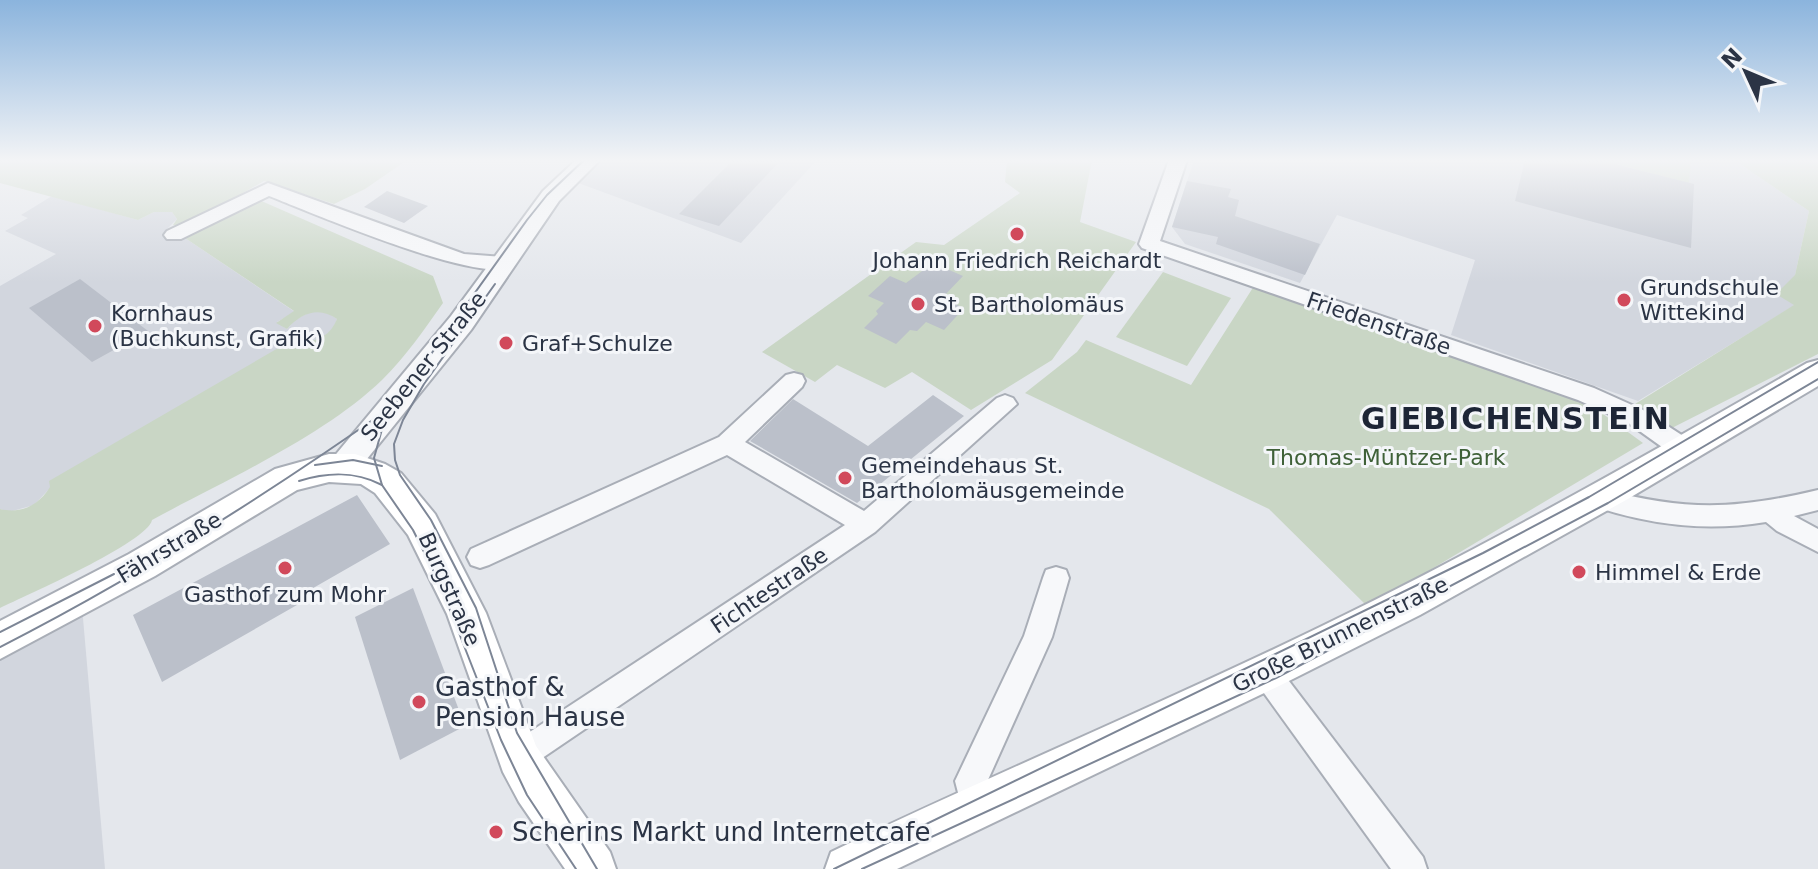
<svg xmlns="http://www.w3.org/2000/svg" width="1818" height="869" viewBox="0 0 1818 869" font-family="'DejaVu Sans',sans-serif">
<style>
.built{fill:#d2d6de}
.green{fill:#c9d6c5}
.building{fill:#bbc0ca}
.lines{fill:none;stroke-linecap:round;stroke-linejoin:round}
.minor-casing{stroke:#a9aeb7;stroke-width:4}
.tertiary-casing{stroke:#a9aeb7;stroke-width:4}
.secondary-casing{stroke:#a9aeb7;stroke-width:4}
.minor{fill:#f7f8fa;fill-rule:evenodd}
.tertiary{fill:#f7f8fa;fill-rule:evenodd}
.secondary{fill:#fff;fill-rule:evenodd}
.tram{stroke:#7d8696;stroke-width:2}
.poi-dot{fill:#d1495b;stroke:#f4f6f9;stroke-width:3}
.labels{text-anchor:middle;stroke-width:6;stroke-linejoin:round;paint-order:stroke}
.poi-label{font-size:22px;fill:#2b3445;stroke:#f4f6f9;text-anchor:start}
.street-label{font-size:22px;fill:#2b3445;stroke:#f4f6f9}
.park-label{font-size:22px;fill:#3f6138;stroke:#f4f6f9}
.near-poi-label{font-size:26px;fill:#2b3445;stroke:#f4f6f9;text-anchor:start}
.district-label{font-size:30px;font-weight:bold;letter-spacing:2px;fill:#1d2536;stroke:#f4f6f9}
</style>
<rect width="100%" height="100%" fill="#e4e7ec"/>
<g class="built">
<polygon points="597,160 817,160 741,243 573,181"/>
<polygon points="1194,160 1734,160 1809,211 1795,275 1795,305 1638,401 1451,335 1475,260 1337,215 1300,283 1185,244 1172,227"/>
<polygon points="52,196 138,220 154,212 172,212 177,219 166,230 180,240 185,238 295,312 277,322 287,329 295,320 310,312 327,312 337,319 333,331 318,340 304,342 51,487 34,505 9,512 0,509 0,286 56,254 5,231 28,218 21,215"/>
<polygon points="82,607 105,869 0,869 0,647"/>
</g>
<g class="green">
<polygon points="0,160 407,160 365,189 334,204 264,181 185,226 173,225 177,219 172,212 154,212 138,220 0,183"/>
<polygon points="1007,160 1092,160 1080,222 1136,242 1052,360 971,410 912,372 885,388 837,365 815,382 762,352 916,242 944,245 1020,193 1005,182"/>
<polygon points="1599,160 1691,160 1689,183 1609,162"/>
<polygon points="1734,160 1818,160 1818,354 1664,432 1627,409 1794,305 1776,294 1795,275 1809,211"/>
<path d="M252,197l181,79 10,27c-19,27 -37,53 -61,77 -58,56 -158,101 -230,140 -4,22 -127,76 -152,88v-99c21,5 38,-3 50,-22l-1,-6 243,-141c20,4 37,-1 45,-21 -18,-13 -36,-6 -50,10l-11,-6 18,-12 -109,-73 -5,2 -6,-5z"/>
<polygon points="1163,272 1231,298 1187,366 1116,337"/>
<polygon points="1254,286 1577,395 1643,443 1368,607 1269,509 1025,393 1077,352 1086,340 1191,385"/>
</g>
<g class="building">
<polygon points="733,160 781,160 719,226 679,214"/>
<polygon points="1525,160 1599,160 1694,184 1691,248 1515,201"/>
<polygon points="1187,181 1231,189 1228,197 1239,200 1235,216 1320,244 1305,275 1216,244 1218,237 1172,227"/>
<polygon points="387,191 428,206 404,223 364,207"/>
<polygon points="933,263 963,276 942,298 964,308 944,330 926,322 917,331 910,330 896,344 864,328 878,314 876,311 884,303 868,296 890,276 906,283"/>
<polygon points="80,279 148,331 92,362 29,308"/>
<polygon points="933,395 964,416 857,503 750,441 793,399 868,446"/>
<polygon points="357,495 390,544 308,591 311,597 162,682 133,615"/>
<polygon points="413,588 465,726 400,760 355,617"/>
</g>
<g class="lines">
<defs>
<g id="minor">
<polygon points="1169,160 1187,160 1160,241 1594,388 1643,410 1694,443 1697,450 1694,457 1685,459 1676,457 1627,422 1578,400 1142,248 1139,244"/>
<path d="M268,183l196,71 39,3 10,7c-20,27 -210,-55 -244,-68l-88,43h-14l-3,-4 3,-4z"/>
<polygon points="794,373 802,375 805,381 802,387 745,442 864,511 997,398 1005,395 1013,398 1017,404 875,532 529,767 518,772 507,767 503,757 507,747 845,525 727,455 489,565 480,568 471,565 467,557 471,549 719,437 786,375"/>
<path d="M1602,489c84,22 131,21 216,1v20l-24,6 24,13v23l-41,-21 -11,-9c-61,10 -115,3 -173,-16l-4,-7 4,-7z"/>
<polygon points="1056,567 1066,570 1069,578 1052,637 987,782 991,805 986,816 975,821 964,816 955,781 1024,636 1043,578 1046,570"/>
<polygon points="1266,660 1276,664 1423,857 1427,869 1391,869 1256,682 1252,673 1256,664"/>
</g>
<polygon id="tertiary" points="576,160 600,160 559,201 471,330 354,475 343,479 332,475 328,467 332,459 451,316 543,191"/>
<g id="secondary">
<path d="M1818,360v26l-192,114 -206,115 -141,71 -382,183h-72l6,-17c162,-78 329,-147 491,-226 165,-80 325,-171 485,-263z"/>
<polygon points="329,454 355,454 385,464 401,473 435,514 486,613 536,746 610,852 616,869 565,869 519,802 503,772 447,614 408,535 375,493 361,484 329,482 297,490 155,576 0,659 0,621 129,554 275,469"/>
</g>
</defs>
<use href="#minor" class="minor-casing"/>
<use href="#tertiary" class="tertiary-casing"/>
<use href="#secondary" class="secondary-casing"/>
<use href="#minor" class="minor"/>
<use href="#tertiary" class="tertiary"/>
<use href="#secondary" class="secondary"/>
<g class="tram">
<polyline points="495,284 424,384 403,420 394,444 395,460 400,475 431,520 476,608 517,733 597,869"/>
<polyline points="315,465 353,460 382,466"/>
<path d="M299,481c29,-9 56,-10 83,4"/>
<polyline points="0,632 114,574"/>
<path d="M0,647c136,-69 263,-150 387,-237"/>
<polyline points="576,869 527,795 501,740 439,582 413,530 382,485 374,458 384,422 396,403 527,220 547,195 584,160"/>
<polyline points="834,869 1483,553 1589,497 1818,362"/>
<polyline points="862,869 1276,678 1608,503 1818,379"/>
</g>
</g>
<linearGradient id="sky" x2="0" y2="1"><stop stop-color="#8bb4dd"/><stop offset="0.57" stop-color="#f3f4f6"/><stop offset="1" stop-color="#f3f4f6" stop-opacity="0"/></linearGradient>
<rect width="1818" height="282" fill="url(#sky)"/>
<g class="poi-dot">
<circle cx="1017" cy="234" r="8"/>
<circle cx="1624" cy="300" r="8"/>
<circle cx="918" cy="304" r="8"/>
<circle cx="95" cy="326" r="8"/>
<circle cx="506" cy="343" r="8"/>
<circle cx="845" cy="478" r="8"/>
<circle cx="285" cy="568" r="8"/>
<circle cx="1579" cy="572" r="8"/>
<circle cx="419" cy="702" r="8"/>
<circle cx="496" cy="832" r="8"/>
</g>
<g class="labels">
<g class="poi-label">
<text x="1017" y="268" text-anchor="middle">Johann Friedrich Reichardt</text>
<text x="1640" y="295">Grundschule<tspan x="1640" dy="25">Wittekind</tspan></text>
<text x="934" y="312">St. Bartholomäus</text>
<text x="111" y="321">Kornhaus<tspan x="111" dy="25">(Buchkunst, Grafik)</tspan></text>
<text x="522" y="351">Graf+Schulze</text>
<text x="861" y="473">Gemeindehaus St.<tspan x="861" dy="25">Bartholomäusgemeinde</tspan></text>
<text x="1595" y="580">Himmel &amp; Erde</text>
<text x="285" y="602" text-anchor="middle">Gasthof zum Mohr</text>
</g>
<g class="street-label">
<text transform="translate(1379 323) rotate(19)" y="8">Friedenstraße</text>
<text transform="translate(423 366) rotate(-51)" y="8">Seebener Straße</text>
<text transform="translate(169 547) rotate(-31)" y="8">Fährstraße</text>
<text transform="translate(450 589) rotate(66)" y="8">Burgstraße</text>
<text transform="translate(769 590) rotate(-34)" y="8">Fichtestraße</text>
<text transform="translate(1340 634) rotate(-26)" y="8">Große Brunnenstraße</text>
</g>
<g class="park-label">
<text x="1386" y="465">Thomas-Müntzer-Park</text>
</g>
<g class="near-poi-label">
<text x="435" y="696">Gasthof &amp;<tspan x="435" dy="30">Pension Hause</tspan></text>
<text x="512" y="841">Scherins Markt und Internetcafe</text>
</g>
<g class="district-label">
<text x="1516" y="429">GIEBICHENSTEIN</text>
</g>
</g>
<g transform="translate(1746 72) rotate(314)" stroke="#f4f6f9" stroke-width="6" paint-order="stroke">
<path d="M0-6L14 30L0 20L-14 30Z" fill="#2b3445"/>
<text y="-12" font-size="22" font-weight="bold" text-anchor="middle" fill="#2b3445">N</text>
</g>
</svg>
